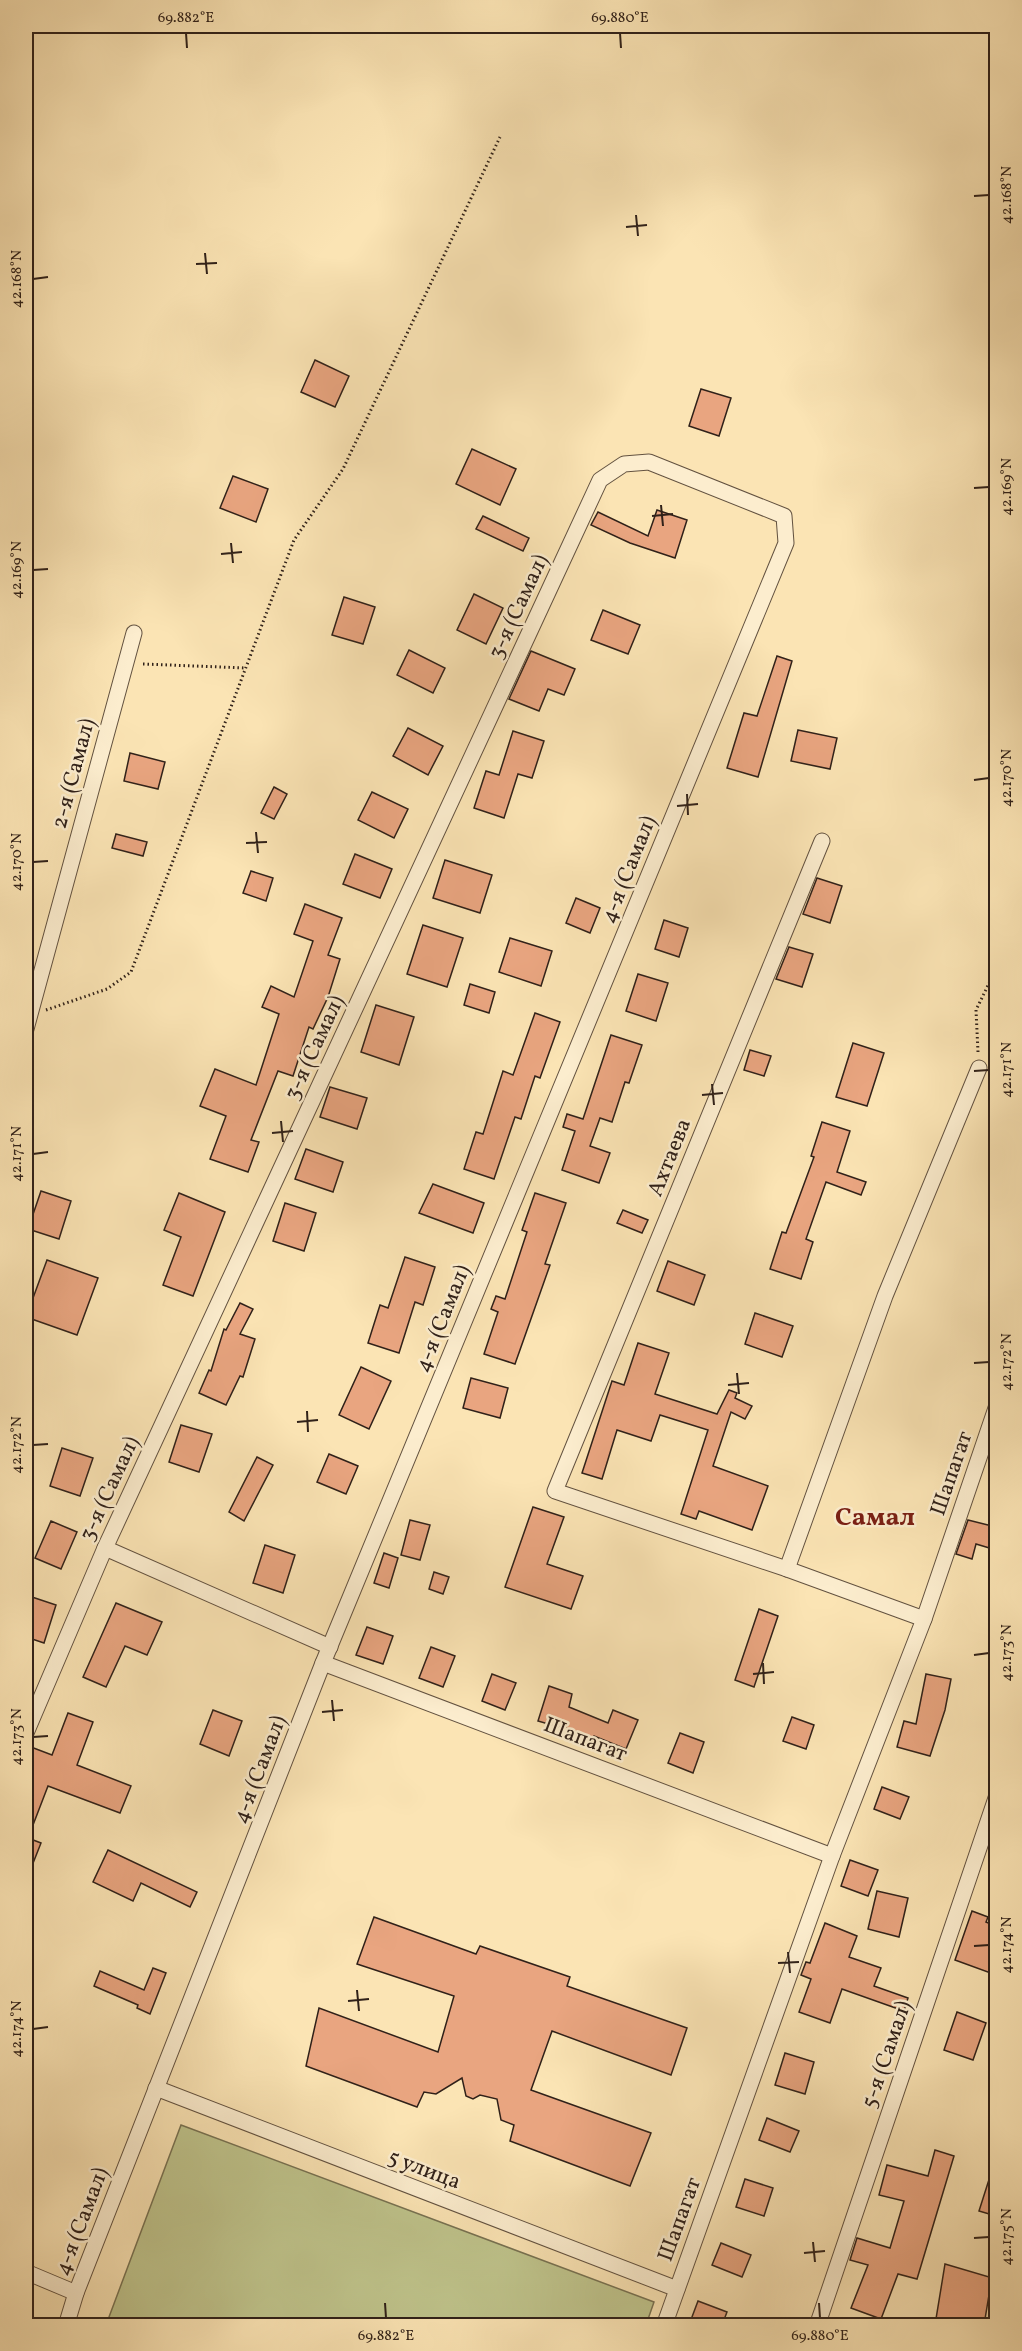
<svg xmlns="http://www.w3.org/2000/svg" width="1022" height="2351" viewBox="0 0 1022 2351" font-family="Vollkorn,serif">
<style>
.green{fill:#bfc48c;stroke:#787252;stroke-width:1.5}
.building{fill:#e9a580;stroke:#302119;stroke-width:1.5}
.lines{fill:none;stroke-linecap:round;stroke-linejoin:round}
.minor-casing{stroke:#635240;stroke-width:17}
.path{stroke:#302119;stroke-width:3;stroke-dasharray:1.5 3;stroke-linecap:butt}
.minor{stroke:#fcedce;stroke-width:15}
.ticks{fill:none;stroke:#302119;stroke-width:2}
.labels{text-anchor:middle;stroke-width:5;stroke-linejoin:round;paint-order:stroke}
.street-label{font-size:22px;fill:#302119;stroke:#fcedce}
.quarter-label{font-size:26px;font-weight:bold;fill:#7a1f14;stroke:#fcedce}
.neatline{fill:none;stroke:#302119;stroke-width:2}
.ticks-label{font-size:15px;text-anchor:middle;fill:#302119}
</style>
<rect width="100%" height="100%" fill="#fbe4b4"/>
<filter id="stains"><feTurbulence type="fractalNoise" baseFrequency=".00333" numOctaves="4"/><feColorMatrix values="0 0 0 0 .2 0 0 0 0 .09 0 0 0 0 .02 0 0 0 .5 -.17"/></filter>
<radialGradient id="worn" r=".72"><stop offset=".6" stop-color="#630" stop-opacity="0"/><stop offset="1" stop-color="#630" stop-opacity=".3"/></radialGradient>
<polygon class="green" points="181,2125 654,2302 646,2325 106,2325"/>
<g class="building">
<polygon points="315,360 349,376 335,407 301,392"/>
<polygon points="701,389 731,398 719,436 689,426"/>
<polygon points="472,449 516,469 500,505 456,484"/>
<polygon points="233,476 268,489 256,522 220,508"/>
<polygon points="657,510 687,520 675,558 630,543 591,525 598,512 648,536"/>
<polygon points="483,516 529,538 523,551 476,529"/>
<polygon points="474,594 503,608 486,644 457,630"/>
<polygon points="344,597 375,607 363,644 332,635"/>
<polygon points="603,610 640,625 628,654 591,640"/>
<polygon points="409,650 445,668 433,693 397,675"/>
<polygon points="531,651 575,669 564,695 548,689 539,711 509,699"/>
<polygon points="777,656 792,661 758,777 727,768 744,713 757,716"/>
<polygon points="408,728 443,746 428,775 393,756"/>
<polygon points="798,730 837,738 830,769 791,761"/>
<polygon points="513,731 544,741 532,778 518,774 504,818 474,808 486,771 499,775"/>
<polygon points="130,753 165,762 158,789 124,781"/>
<polygon points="274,787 287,794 274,819 261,813"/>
<polygon points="372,792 408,809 394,838 358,820"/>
<polygon points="116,834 147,842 143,856 112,848"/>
<polygon points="355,854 392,869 380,898 343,884"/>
<polygon points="445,860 492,875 480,913 433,898"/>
<polygon points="251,871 273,878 266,901 243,893"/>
<polygon points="817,878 842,886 830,923 803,914"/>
<polygon points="576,898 600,908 590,933 566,923"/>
<polygon points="305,904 342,918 328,955 340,959 328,997 313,1029 309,1027 293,1076 278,1071 251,1140 259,1142 248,1172 210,1159 226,1116 200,1106 215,1069 256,1085 279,1014 262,1007 271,986 294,997 313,941 294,934"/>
<polygon points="664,920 688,928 679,957 655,949"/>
<polygon points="423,925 463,938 447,987 407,974"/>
<polygon points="510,938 552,951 541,986 499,972"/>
<polygon points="789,947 813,954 802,987 776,979"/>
<polygon points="638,974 668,983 656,1021 626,1011"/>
<polygon points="470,984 495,992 489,1013 464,1005"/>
<polygon points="376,1005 414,1017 399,1065 361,1052"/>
<polygon points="535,1013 560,1022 540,1078 535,1076 521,1119 515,1117 494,1179 464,1169 476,1132 483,1134 503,1071 513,1075"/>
<polygon points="611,1035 642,1045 629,1083 625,1082 612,1122 600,1118 590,1146 610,1153 599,1183 562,1170 575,1131 563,1127 567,1114 583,1119"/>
<polygon points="853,1043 884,1053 867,1106 836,1097"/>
<polygon points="750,1050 771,1056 764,1076 744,1070"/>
<polygon points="330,1087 367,1098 357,1129 320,1117"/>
<polygon points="822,1122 850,1131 837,1172 866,1182 861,1195 826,1182 806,1239 813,1242 801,1279 770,1269 782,1232 786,1233 814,1157 811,1156"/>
<polygon points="306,1149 343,1162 333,1192 295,1179"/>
<polygon points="433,1184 484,1203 473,1233 419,1213"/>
<polygon points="41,1191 71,1201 59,1239 28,1229"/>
<polygon points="179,1193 225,1212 193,1296 163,1285 181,1237 164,1230"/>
<polygon points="535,1193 566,1203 545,1264 550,1265 515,1364 484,1354 498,1312 491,1309 496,1296 505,1299 527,1232 522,1230"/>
<polygon points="285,1203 316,1213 304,1251 273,1241"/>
<polygon points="623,1210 648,1220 642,1233 617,1223"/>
<polygon points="405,1257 435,1267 423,1305 415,1302 399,1353 368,1343 380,1305 388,1308"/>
<polygon points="47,1260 98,1278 77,1335 26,1317"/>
<polygon points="668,1261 705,1275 694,1305 657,1291"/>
<polygon points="240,1303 253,1309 240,1334 255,1339 243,1377 240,1376 226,1405 199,1393 209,1370 211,1371 224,1329 226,1330"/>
<polygon points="755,1313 793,1326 782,1357 745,1344"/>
<polygon points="638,1343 669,1353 655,1394 717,1414 729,1390 737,1393 735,1398 752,1406 745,1419 731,1412 713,1466 768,1486 752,1530 699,1511 696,1519 681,1514 708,1430 660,1415 651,1441 617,1430 602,1479 582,1473 612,1381 624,1385"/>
<polygon points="361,1367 391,1381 369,1429 339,1415"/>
<polygon points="471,1378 508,1388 500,1418 463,1408"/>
<polygon points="181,1425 212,1434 199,1472 169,1462"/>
<polygon points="62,1448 93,1458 80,1496 50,1486"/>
<polygon points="329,1454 358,1466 346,1494 317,1482"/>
<polygon points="257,1457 273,1465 244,1521 229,1512"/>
<polygon points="533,1507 564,1517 547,1564 583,1576 571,1609 505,1587"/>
<polygon points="410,1520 430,1525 420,1560 401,1555"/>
<polygon points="968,1520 996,1527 996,1550 976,1544 972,1559 956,1554"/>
<polygon points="51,1521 77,1532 61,1569 35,1558"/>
<polygon points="265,1545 295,1555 283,1593 253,1583"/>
<polygon points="384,1553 398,1558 389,1588 374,1583"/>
<polygon points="434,1572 449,1577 443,1594 429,1589"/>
<polygon points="26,1595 56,1605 44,1643 26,1637"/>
<polygon points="116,1603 162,1622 147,1655 125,1646 106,1687 83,1677"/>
<polygon points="759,1609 778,1616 754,1687 735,1680"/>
<polygon points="367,1627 393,1636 383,1664 356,1655"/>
<polygon points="431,1647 455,1656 443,1687 419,1678"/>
<polygon points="492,1674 516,1683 505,1710 482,1701"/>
<polygon points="926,1674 951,1679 945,1710 930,1756 897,1747 904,1721 916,1724"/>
<polygon points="549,1686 572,1694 569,1707 608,1723 613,1710 638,1720 626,1749 594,1736 593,1739 563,1727 562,1728 538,1721"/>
<polygon points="213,1710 242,1721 229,1756 200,1744"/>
<polygon points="68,1713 93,1722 77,1765 131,1786 120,1813 48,1786 28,1838 41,1843 26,1881 26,1762 31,1747 52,1755"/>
<polygon points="792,1717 814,1725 806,1749 783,1741"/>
<polygon points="680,1733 704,1742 693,1773 668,1763"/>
<polygon points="882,1787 909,1797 900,1819 874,1809"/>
<polygon points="108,1850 197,1892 190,1907 141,1883 133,1901 93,1882"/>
<polygon points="850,1860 878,1870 868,1896 841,1886"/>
<polygon points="877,1891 908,1898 899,1937 868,1929"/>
<polygon points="972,1911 988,1917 986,1922 996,1926 996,1975 955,1960"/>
<polygon points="374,1917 476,1954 480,1946 570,1977 567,1986 687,2028 671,2075 552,2031 531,2090 651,2133 630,2186 510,2141 514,2125 501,2120 497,2099 480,2095 473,2099 466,2096 462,2078 436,2094 424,2092 417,2107 306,2066 319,2008 438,2052 454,1996 357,1964"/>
<polygon points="825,1923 857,1936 849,1957 881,1968 874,1986 908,1998 904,2011 842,1989 830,2023 799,2012 811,1979 801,1975 806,1962 810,1963"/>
<polygon points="153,1968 166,1973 150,2014 137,2008 138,2005 94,1986 100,1971 144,1990"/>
<polygon points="957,2012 986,2023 973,2060 944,2050"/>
<polygon points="785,2053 814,2062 805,2094 775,2085"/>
<polygon points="767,2118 799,2131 790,2152 759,2140"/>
<polygon points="935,2150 954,2156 917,2279 898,2274 881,2319 851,2308 868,2265 850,2260 857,2238 890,2248 904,2201 879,2195 887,2165 928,2176"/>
<polygon points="993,2167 996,2167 996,2216 979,2211"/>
<polygon points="745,2179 773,2188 764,2216 736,2207"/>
<polygon points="721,2243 751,2255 742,2277 712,2265"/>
<polygon points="945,2264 996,2279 996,2297 989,2295 984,2325 935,2325"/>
<polygon points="698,2301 727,2312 722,2325 689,2325"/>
</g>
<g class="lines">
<defs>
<g id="minor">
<polyline points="822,841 555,1491 787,1569 924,1619"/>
<polyline points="26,1029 134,633"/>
<polyline points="105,1548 330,1647"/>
<polyline points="787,1569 885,1296 979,1068"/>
<polyline points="323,1663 832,1856"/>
<polyline points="26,1733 105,1548 600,480 624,464 649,462 784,516 786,543 323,1663 76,2293 66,2326"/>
<polyline points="156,2088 677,2289"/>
<polyline points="26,2272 76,2293"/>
<polyline points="664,2326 832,1856 924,1619 996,1408"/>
<polyline points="817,2326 996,1798"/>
</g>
</defs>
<use href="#minor" class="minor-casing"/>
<g class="path">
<polyline points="143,664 246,668"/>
<polyline points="46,1010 107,989 131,972 294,540 343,469 500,137"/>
<polyline points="978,1052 976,1010 996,969"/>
</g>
<use href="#minor" class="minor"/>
</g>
<path class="ticks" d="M186,33l1,15M620,33l1,15M974,196l15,-1M636,215l2,21M626,227l21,-2M205,253l2,21M196,264l21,-1M33,279l15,-2M974,488l15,-1M661,505l2,21M652,516l21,-2M231,543l2,20M221,554l21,-2M33,570l15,-1M974,780l15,-2M687,794l1,21M677,806l21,-2M256,832l2,21M246,843l21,-1M33,862l15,-1M974,1071l15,-1M712,1084l2,21M702,1095l21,-2M281,1121l2,21M272,1133l21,-2M33,1154l15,-2M974,1363l15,-1M737,1373l2,21M728,1385l21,-2M307,1411l1,21M297,1422l21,-2M33,1445l15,-1M974,1655l15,-2M763,1663l1,21M753,1674l21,-2M332,1700l2,21M322,1712l21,-2M33,1737l15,-1M974,1946l15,-1M788,1952l2,21M778,1963l21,-1M357,1990l2,21M348,2001l21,-2M33,2029l15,-2M974,2238l15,-1M813,2242l2,20M804,2253l21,-2M385,2303l1,15M819,2303l1,15"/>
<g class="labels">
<g class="street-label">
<text transform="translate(517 606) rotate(-65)" y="8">3-я (Самал)</text>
<text transform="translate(72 773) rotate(-75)" y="8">2-я (Самал)</text>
<text transform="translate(627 869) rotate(-68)" y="8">4-я (Самал)</text>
<text transform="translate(313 1047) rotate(-65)" y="8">3-я (Самал)</text>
<text transform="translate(668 1157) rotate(-68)" y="8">Ахтаева</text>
<text transform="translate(441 1318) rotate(-68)" y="8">4-я (Самал)</text>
<text transform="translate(950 1473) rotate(-71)" y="8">Шапагат</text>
<text transform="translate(108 1488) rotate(-65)" y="8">3-я (Самал)</text>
<text transform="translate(586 1738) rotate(21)" y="8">Шапагат</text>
<text transform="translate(258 1769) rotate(-69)" y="8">4-я (Самал)</text>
<text transform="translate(885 2054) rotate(-71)" y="8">5-я (Самал)</text>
<text transform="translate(425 2168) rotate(21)" y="8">5 улица</text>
<text transform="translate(678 2219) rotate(-70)" y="8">Шапагат</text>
<text transform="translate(80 2221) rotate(-69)" y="8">4-я (Самал)</text>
</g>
<g class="quarter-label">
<text x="875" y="1525">Самал</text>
</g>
</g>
<rect width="1022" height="2351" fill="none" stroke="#fbe4b4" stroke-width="66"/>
<rect x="33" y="33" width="956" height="2285" class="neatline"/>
<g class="ticks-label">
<text x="186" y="22">69.882°E</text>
<text x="620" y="22">69.880°E</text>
<text transform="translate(1006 195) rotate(-90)" y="5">42.168°N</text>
<text transform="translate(16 279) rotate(-90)" y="5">42.168°N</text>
<text transform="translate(1006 487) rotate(-90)" y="5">42.169°N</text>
<text transform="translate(16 570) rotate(-90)" y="5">42.169°N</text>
<text transform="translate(1006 778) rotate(-90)" y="5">42.170°N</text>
<text transform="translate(16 862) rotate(-90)" y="5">42.170°N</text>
<text transform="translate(1006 1070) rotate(-90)" y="5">42.171°N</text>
<text transform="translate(16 1154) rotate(-90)" y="5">42.171°N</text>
<text transform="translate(1006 1362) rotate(-90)" y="5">42.172°N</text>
<text transform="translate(16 1445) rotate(-90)" y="5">42.172°N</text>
<text transform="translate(1006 1653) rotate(-90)" y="5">42.173°N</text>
<text transform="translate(16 1737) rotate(-90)" y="5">42.173°N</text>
<text transform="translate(1006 1945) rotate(-90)" y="5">42.174°N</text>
<text transform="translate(16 2029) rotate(-90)" y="5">42.174°N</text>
<text transform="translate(1006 2237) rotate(-90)" y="5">42.175°N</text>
<text x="386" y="2340">69.882°E</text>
<text x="820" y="2340">69.880°E</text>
</g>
<rect width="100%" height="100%" filter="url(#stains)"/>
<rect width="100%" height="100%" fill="url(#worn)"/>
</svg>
